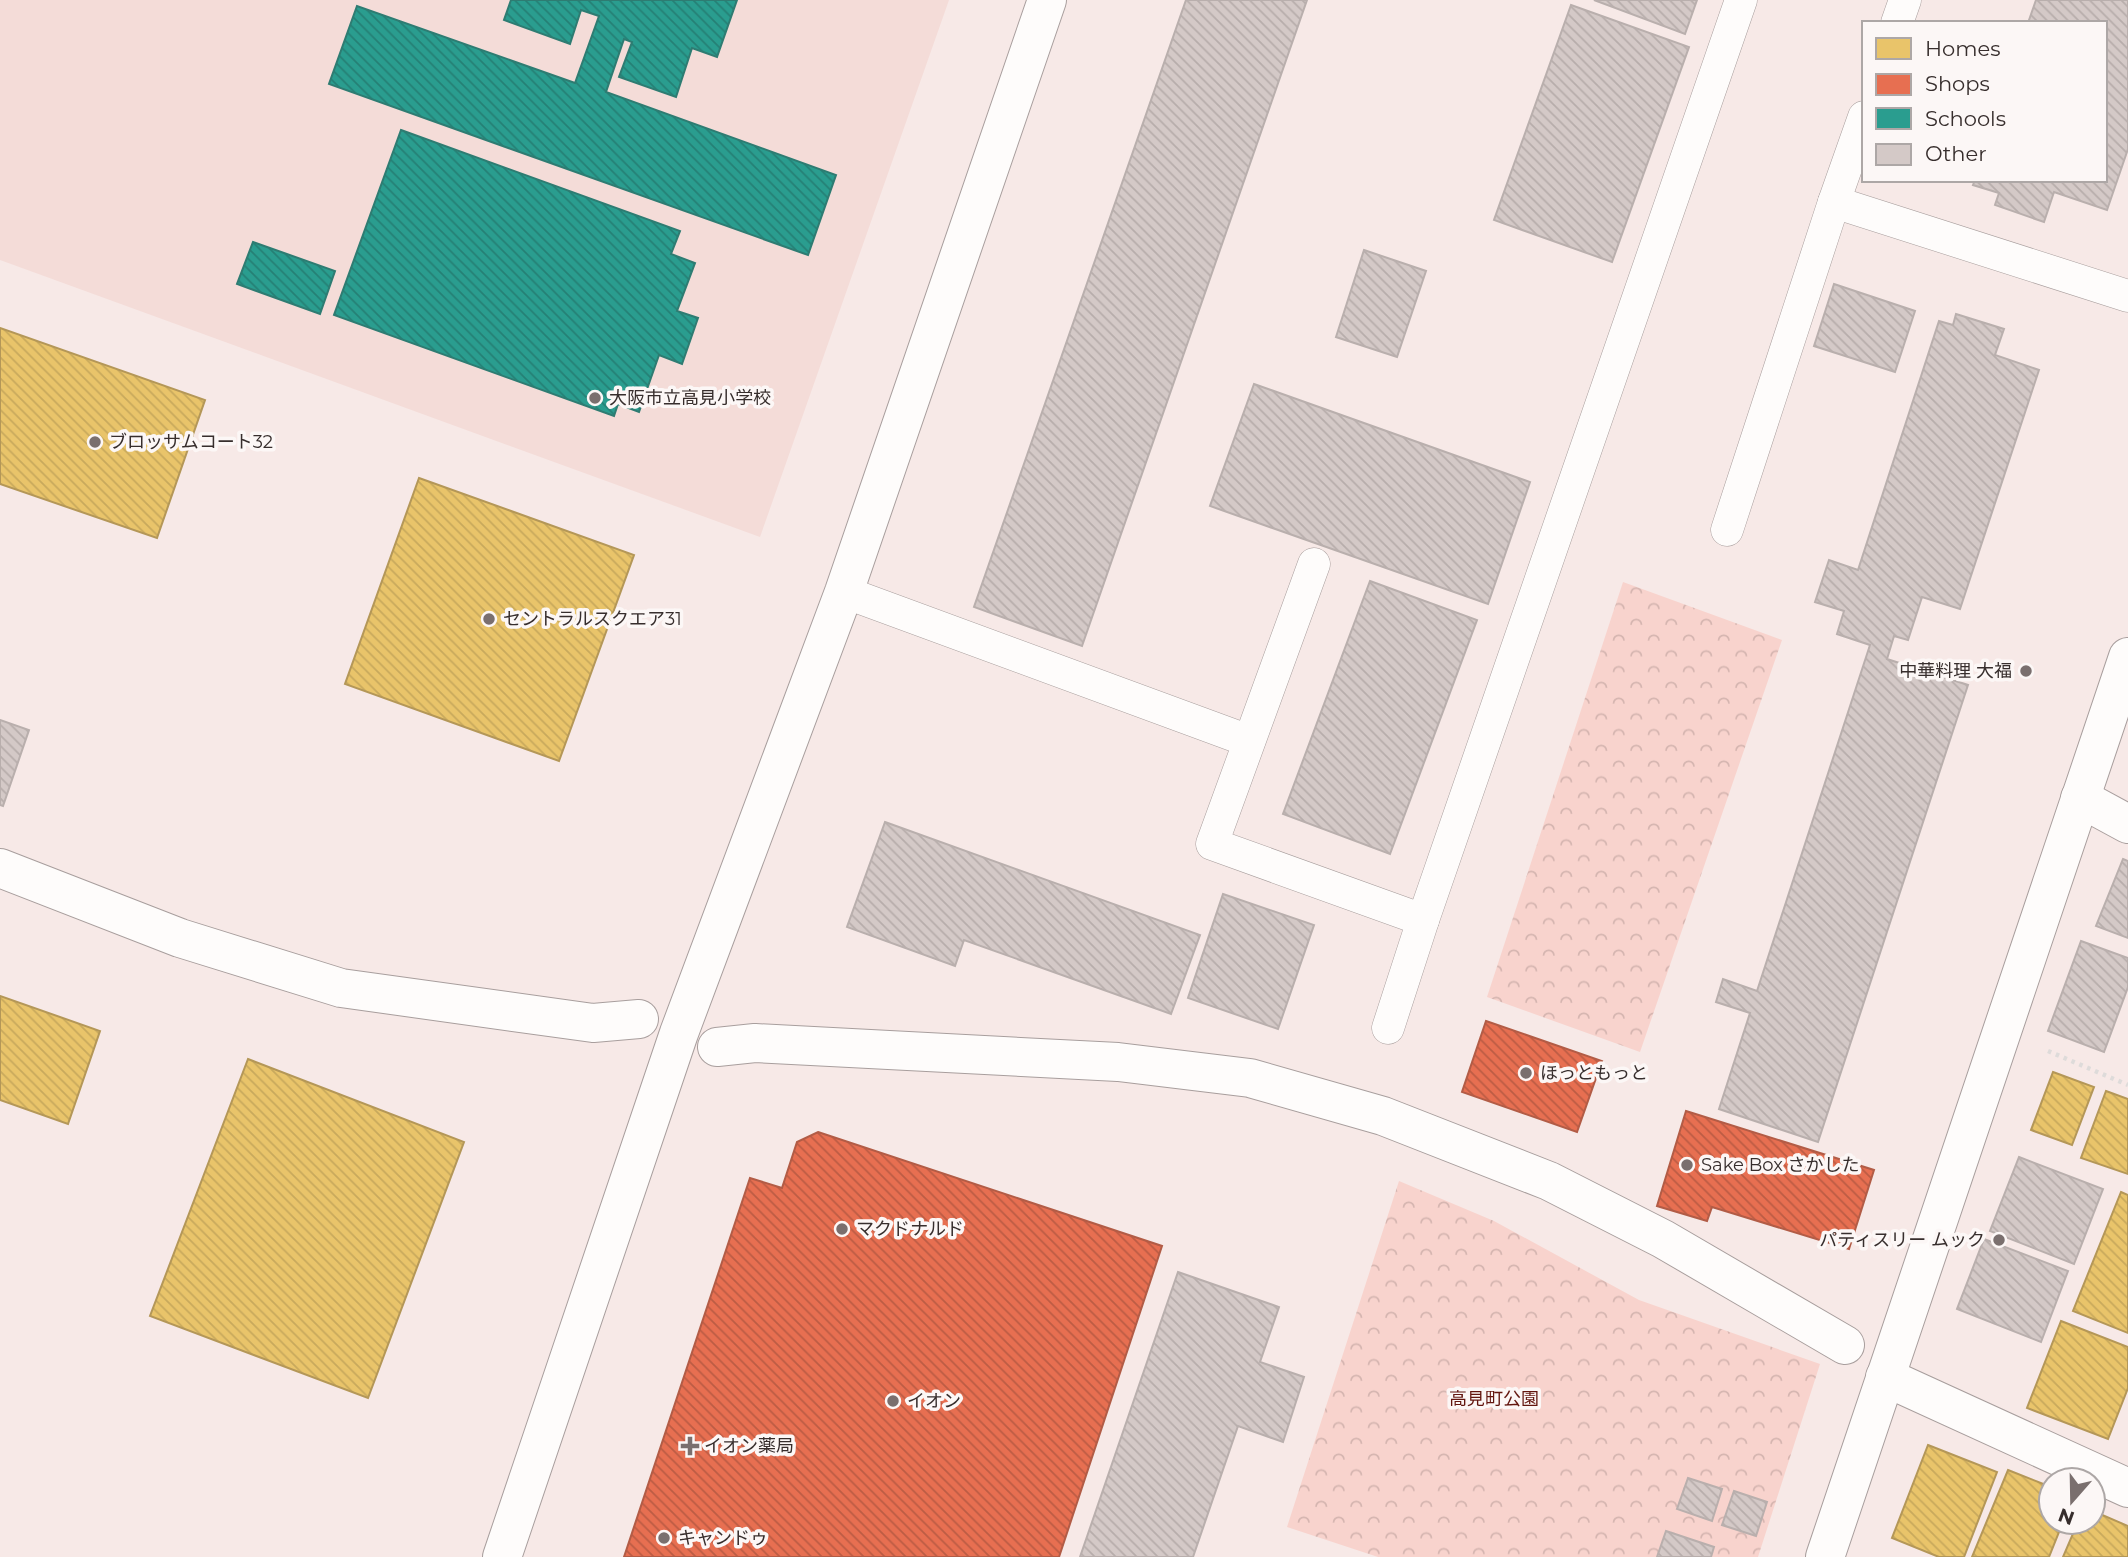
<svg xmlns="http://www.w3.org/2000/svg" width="2128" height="1557" viewBox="0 0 2128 1557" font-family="Montserrat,'Noto Sans JP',sans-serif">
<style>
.built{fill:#f4dcd8}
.park{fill:url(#park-crowns)}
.homes{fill:url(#homes-back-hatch);stroke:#b49758;stroke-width:2}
.shops{fill:url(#shops-back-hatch);stroke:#b25c46;stroke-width:2}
.schools{fill:url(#schools-back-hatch);stroke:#2e7c72;stroke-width:2}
.building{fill:url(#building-back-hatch);stroke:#b9afad;stroke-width:2}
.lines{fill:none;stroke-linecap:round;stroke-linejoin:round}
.service-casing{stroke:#a89e9d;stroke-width:33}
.pedestrian-casing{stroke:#a89e9d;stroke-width:40}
.minor-casing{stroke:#a89e9d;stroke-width:40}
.tertiary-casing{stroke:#a89e9d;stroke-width:40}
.path{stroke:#dedbda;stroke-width:4.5;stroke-dasharray:3.5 5;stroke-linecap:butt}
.service{stroke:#fefcfb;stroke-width:32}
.pedestrian{stroke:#fefcfb;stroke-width:38}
.minor{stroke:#fefcfb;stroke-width:38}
.tertiary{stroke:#fefcfb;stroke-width:38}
.poi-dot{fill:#7a6f6e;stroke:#fcf7f6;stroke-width:2.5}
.labels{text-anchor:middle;stroke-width:7;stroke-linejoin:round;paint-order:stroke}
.poi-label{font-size:18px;fill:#372e2d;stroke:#fcf7f6;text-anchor:start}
.park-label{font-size:18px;fill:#63160f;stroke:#fcf7f6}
</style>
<defs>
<pattern id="park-crowns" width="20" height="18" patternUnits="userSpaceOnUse" patternTransform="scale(1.75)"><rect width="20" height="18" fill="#f8d3cd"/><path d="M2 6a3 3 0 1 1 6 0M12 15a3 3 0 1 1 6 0" fill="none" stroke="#d5b5b0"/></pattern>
<pattern id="homes-back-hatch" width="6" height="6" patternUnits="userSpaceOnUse" patternTransform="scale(1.75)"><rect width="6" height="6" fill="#e9c46a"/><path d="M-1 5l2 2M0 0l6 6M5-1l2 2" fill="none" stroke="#c8a95c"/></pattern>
<pattern id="shops-back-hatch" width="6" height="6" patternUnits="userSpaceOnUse" patternTransform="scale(1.75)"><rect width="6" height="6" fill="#e76f51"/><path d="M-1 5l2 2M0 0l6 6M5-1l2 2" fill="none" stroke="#bc5c44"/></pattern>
<pattern id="schools-back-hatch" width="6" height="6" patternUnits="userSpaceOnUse" patternTransform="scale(1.75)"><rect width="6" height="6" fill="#2a9d8f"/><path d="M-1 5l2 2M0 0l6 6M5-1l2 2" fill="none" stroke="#258075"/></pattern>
<pattern id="building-back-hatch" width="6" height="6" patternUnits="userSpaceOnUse" patternTransform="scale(1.75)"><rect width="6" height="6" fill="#d4c9c7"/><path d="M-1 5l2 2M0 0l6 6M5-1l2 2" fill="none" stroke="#b7adab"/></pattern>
</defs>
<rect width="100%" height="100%" fill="#f7e9e7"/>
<polygon class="built" points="0,0 949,0 760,537 0,260"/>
<g class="park">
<polygon points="1623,582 1782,640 1640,1052 1487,997"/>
<polygon points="1399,1181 1494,1221 1639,1300 1820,1364 1758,1557 1378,1557 1287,1527"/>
</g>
<g class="homes">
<polygon points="0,328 205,400 157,538 0,484"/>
<polygon points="419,478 634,555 559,761 345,684"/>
<polygon points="0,996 100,1031 68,1124 0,1100"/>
<polygon points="248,1059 464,1142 368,1398 150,1316"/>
<polygon points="2053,1072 2094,1087 2072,1145 2031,1130"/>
<polygon points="2106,1091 2128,1099 2128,1174 2081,1158"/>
<polygon points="2121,1192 2128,1195 2128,1333 2073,1311"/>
<polygon points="2061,1321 2128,1347 2128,1388 2108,1439 2027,1408"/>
<polygon points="1928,1445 1997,1472 1964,1557 1939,1557 1892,1538"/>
<polygon points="2008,1470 2051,1487 2051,1522 2063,1522 2049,1557 1972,1557"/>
<polygon points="2093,1511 2128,1526 2128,1557 2063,1557 2078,1522 2093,1522"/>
</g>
<g class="shops">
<polygon points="1486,1021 1602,1061 1577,1132 1462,1092"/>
<polygon points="1686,1111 1874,1170 1849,1249 1712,1207 1707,1221 1657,1206"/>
<polygon points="818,1132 1162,1246 1059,1557 624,1557 750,1178 782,1188 797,1142"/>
</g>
<g class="schools">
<polygon points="511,0 737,0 717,57 692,48 676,97 619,77 632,42 624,39 606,92 836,175 808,255 329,84 357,6 575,83 599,16 581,10 570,44 504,20"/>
<polygon points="401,130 680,231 671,254 695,263 677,311 698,318 682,364 659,355 639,412 618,404 614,416 334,315"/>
<polygon points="253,242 335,271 320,314 237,284"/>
</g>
<g class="building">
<polygon points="1186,0 1307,0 1082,646 974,607"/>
<polygon points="1594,0 1697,0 1685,34"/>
<polygon points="2036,0 2128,0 2128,149 2107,210 2054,192 2044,222 1995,205 1999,193 1973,185 1975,180 2105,180 2105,23 2028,23"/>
<polygon points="1571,5 1689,47 1612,262 1494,220"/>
<polygon points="1364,250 1426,271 1397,357 1336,337"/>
<polygon points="1834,284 1915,311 1895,372 1814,346"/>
<polygon points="1956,314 2004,329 1995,355 2039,370 1960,609 1922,597 1908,640 1894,636 1887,659 1968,685 1818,1142 1719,1109 1750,1013 1716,1002 1723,979 1757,991 1870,645 1837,634 1844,611 1815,602 1829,560 1858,570 1939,321 1953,325"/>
<polygon points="1254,384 1530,482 1488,604 1210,506"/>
<polygon points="1370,581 1477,620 1390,854 1283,814"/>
<polygon points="0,720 29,730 3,806 0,805"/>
<polygon points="885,822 1200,935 1171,1014 964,940 955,966 847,927"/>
<polygon points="2123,859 2128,861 2128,938 2096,926"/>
<polygon points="1223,894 1314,925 1278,1029 1188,998"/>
<polygon points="2081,941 2128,958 2128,987 2104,1052 2048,1031"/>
<polygon points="2019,1157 2103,1189 2074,1264 1990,1231"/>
<polygon points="1984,1239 2068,1271 2041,1342 1957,1309"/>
<polygon points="1178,1272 1279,1307 1260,1362 1304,1377 1283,1442 1238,1426 1193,1557 1080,1557"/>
<polygon points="1688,1478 1722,1489 1712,1521 1677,1509"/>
<polygon points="1734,1491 1767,1502 1756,1536 1722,1525"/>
<polygon points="1666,1531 1714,1547 1711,1557 1657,1557"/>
</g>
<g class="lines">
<defs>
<g id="service">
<polyline points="1897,23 1905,0"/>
<polyline points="1834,202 2128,296"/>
<polyline points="1727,530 1834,202 1864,117"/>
<polyline points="1314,564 1212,844 1423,920"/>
<polyline points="844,592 1249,741"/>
<polyline points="1388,1028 1423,920 1741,0"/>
</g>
<g id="pedestrian">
<polyline points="0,868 180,938 341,988 593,1023 639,1019"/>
<polyline points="717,1047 755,1043 1118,1062 1250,1078 1383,1116 1549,1181 1663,1239 1845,1345"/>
</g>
<g id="minor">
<polyline points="2080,798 2128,824"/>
<polyline points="1885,1377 2128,1488"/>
</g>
<g id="tertiary">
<polyline points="502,1557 679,1033 844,592 1047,0"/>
<polyline points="1825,1557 2128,657"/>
</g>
</defs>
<use href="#service" class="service-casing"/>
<use href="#pedestrian" class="pedestrian-casing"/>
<use href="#minor" class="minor-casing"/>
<use href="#tertiary" class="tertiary-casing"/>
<polyline class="path" points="2048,1051 2128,1085"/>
<use href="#service" class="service"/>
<use href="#pedestrian" class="pedestrian"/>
<use href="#minor" class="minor"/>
<use href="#tertiary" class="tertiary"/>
</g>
<g class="poi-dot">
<circle cx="595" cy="398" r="7"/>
<circle cx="95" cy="442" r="7"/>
<circle cx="489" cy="619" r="7"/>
<circle cx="2026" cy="671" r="7"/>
<circle cx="1526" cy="1073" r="7"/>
<circle cx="1687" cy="1165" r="7"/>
<circle cx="842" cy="1229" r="7"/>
<circle cx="1999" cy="1240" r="7"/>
<circle cx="893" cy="1401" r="7"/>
<path d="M686.5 1435.5h7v7h7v7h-7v7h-7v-7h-7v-7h7z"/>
<circle cx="664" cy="1538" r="7"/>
</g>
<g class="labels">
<g class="poi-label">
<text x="609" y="404">大阪市立高見小学校</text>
<text x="109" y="448">ブロッサムコート32</text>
<text x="503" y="625">セントラルスクエア31</text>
<text x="2012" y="677" text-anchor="end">中華料理 大福</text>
<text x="1540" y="1079">ほっともっと</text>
<text x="1701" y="1171">Sake Box さかした</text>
<text x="856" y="1235">マクドナルド</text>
<text x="1985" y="1246" text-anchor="end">パティスリー ムック</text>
<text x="907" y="1407">イオン</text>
<text x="704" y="1452">イオン薬局</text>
<text x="678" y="1544">キャンドゥ</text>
</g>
<g class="park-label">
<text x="1494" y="1405">高見町公園</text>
</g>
</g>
<rect x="1862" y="21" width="245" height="161" fill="#fcf7f6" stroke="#ada7a6" stroke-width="2"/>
<rect x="1876" y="38" width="35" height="21" fill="#e9c46a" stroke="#ada7a6" stroke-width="2"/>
<text x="1925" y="56" font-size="21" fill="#372e2d">Homes</text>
<rect x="1876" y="74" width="35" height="21" fill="#e76f51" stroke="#ada7a6" stroke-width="2"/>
<text x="1925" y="91" font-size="21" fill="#372e2d">Shops</text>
<rect x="1876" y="108" width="35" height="21" fill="#2a9d8f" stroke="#ada7a6" stroke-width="2"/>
<text x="1925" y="126" font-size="21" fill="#372e2d">Schools</text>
<rect x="1876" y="144" width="35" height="21" fill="#d4c9c7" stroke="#ada7a6" stroke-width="2"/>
<text x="1925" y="161" font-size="21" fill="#372e2d">Other</text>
<g transform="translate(2072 1501) rotate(200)"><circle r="33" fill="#fcf7f6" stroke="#ada7a6" stroke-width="2"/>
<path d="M0-5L12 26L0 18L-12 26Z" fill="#7a6f6e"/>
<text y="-10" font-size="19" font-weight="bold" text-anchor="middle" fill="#372e2d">N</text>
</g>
</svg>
